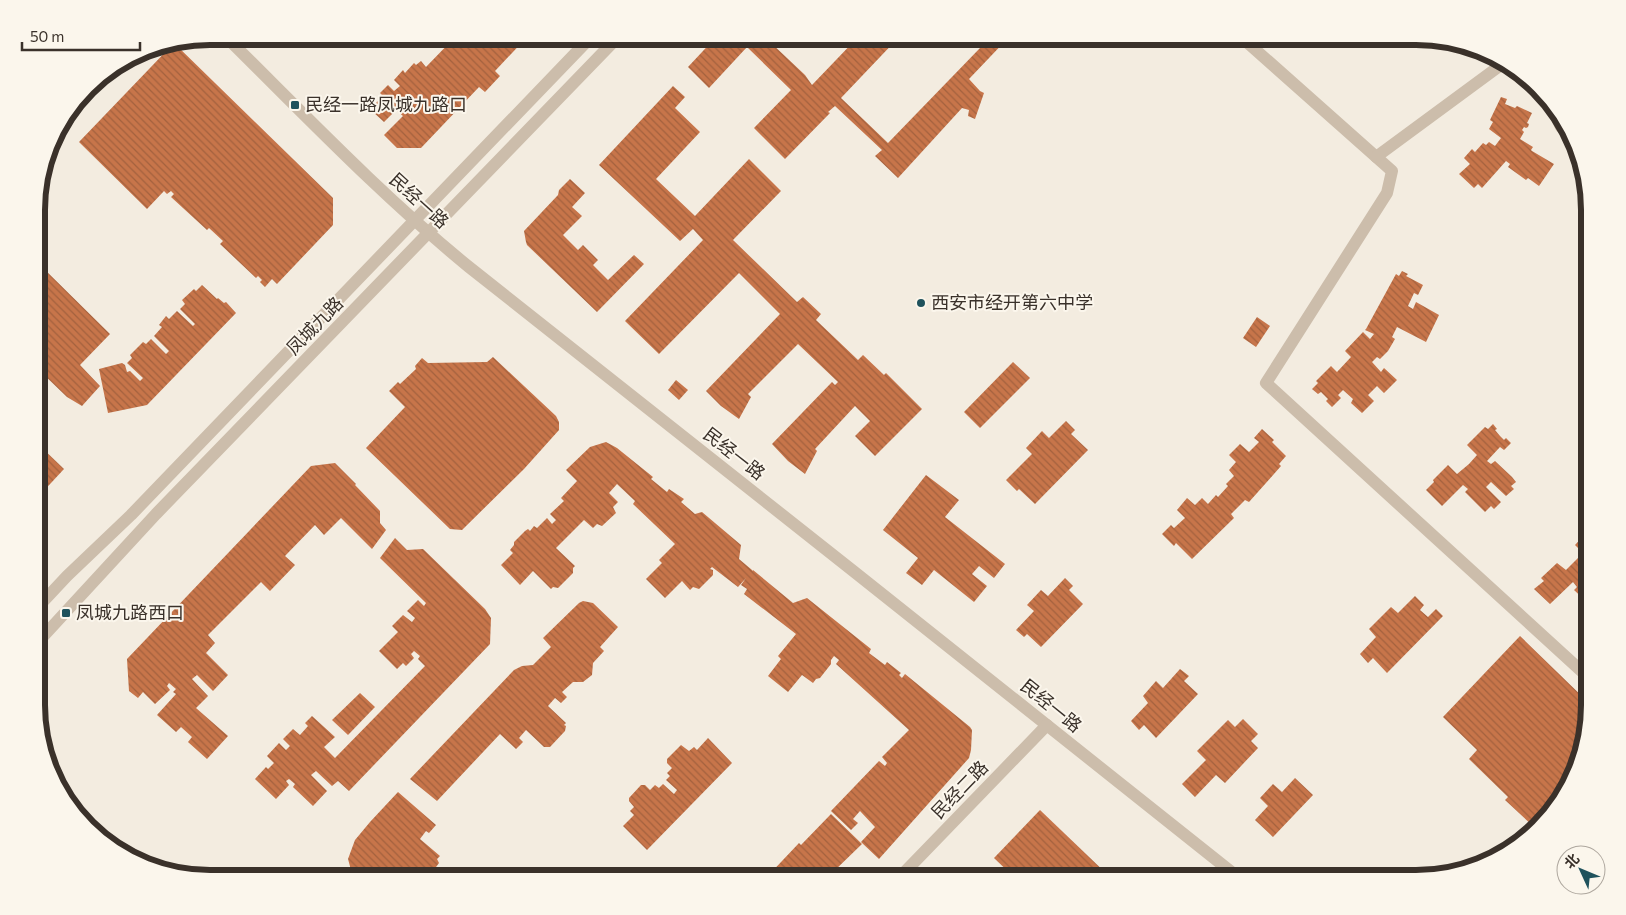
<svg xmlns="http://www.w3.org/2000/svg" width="1626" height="915" viewBox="0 0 1626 915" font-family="Commissioner,'Noto Sans SC',sans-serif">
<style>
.building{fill:url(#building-back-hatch)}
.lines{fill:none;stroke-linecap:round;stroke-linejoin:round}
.minor{stroke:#ccbdab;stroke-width:12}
.poi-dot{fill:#1f525c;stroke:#fbf6ec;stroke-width:2}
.labels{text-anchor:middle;stroke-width:4;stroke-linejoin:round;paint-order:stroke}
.poi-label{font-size:18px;fill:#3a312a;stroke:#fbf6ec;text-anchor:start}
.street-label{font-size:18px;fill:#3a312a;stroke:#fbf6ec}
.rim{fill:none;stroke:#3a312a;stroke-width:6}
</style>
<defs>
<pattern id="building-back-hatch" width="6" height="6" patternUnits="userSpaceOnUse" patternTransform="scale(1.25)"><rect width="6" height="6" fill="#c7754a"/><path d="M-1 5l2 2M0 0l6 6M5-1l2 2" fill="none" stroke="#a3613e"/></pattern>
</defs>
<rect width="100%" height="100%" fill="#f3ece0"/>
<g class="building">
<polygon points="456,36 528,36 495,71 500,76 485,92 479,87 421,148 397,148 384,135 403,116 396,110 384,122 372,111 376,108 374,105 383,96 380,93 388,85 394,91 400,86 394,80 403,70 405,73 414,63 416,65 421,61 426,67"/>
<polygon points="717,36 771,36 769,41 805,75 812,85 859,36 900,36 841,98 888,143 981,47 976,42 981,36 1010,36 969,79 980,91 984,93 975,119 968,116 969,110 962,108 898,178 875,156 882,150 835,106 828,112 830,113 785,159 754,128 791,90 747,47 709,88 688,67"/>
<polygon points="174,43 333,198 333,225 277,284 272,279 265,287 260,282 262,280 258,276 256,278 220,244 223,241 209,228 207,230 171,197 174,194 171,191 167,194 164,191 147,209 79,142"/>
<polygon points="138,53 139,53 126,67 122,63"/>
<polygon points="673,86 685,97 675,108 700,132 656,179 695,216 749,159 781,191 733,240 797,302 803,297 821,314 816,320 858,360 863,355 884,375 886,373 922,409 875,456 855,436 870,421 855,406 815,449 817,451 805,474 788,461 772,444 832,382 835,385 838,382 798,344 748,394 751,397 739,419 721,406 706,391 780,314 739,273 659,354 625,321 703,240 693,229 680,241 599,165"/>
<polygon points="1501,97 1507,99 1505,104 1515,108 1517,106 1532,113 1527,123 1529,124 1528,127 1526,128 1524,127 1522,130 1524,132 1520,139 1533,147 1531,150 1532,151 1554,164 1539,186 1528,178 1526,180 1508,167 1510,164 1506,161 1482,188 1478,184 1474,188 1459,174 1470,164 1464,158 1472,149 1475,152 1483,143 1486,145 1489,142 1495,146 1501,138 1489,129 1493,122 1490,120"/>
<polygon points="570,179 585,193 572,207 582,216 563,235 578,250 583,245 598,260 593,265 608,280 634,255 644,264 597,312 527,245 526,242 524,231 558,195 559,190"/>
<polygon points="1589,262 1589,272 1584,267"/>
<polygon points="38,263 110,334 80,365 100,386 82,406 67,397 39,370 38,363"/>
<polygon points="1402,271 1408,274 1406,276 1423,285 1418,295 1414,293 1408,306 1413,309 1416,302 1439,315 1426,342 1397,327 1392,337 1395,339 1388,351 1380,359 1377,357 1372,362 1381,372 1384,368 1397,380 1384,393 1377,386 1368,395 1374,401 1362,413 1351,403 1353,399 1343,390 1338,395 1341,398 1332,407 1326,401 1328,399 1321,392 1318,394 1312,389 1318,383 1316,381 1331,366 1337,372 1351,357 1345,351 1363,332 1370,339 1374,334 1365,330 1366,329 1396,274 1399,276"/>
<polygon points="1589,275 1589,291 1581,283"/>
<polygon points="202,285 217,299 218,298 224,303 226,302 236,313 147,405 108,413 99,369 122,363 125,365 127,372 130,371 140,381 143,378 127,363 132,358 130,355 143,342 146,344 151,339 166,354 169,351 154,336 162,327 159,325 166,316 169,319 177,311 193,326 195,324 180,309 185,304 182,300 194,289 196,291"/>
<polygon points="1257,317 1270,326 1256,347 1243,338"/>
<polygon points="493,357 556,416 559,422 559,430 524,469 462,530 450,529 366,448 405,407 389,391 398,382 400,384 416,369 415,366 422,358 428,363 487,362"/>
<polygon points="1013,362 1030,378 980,428 964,412"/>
<polygon points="676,380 688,390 679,400 668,390"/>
<polygon points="1066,421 1075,430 1071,434 1088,450 1035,504 1019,489 1017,491 1006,480 1032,454 1026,448 1042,431 1049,438"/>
<polygon points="1493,424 1497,429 1495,430 1500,436 1504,440 1506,438 1511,443 1504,450 1500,447 1487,461 1491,464 1495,461 1512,477 1516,482 1511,486 1514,489 1506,496 1491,482 1486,487 1501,502 1494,509 1491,506 1485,512 1465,492 1468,489 1463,485 1442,506 1426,490 1434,482 1433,480 1448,465 1457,474 1469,464 1477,455 1467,445 1485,427 1488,429"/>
<polygon points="1262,429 1274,440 1272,442 1286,456 1279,464 1281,466 1249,502 1245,500 1231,514 1234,518 1192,559 1176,543 1174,546 1162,534 1171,525 1174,528 1185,518 1177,510 1187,498 1195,505 1202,498 1208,504 1216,495 1218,497 1228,486 1226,484 1234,476 1229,470 1236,462 1229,455 1240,444 1249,452 1259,442 1254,438"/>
<polygon points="606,442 617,448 653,477 651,479 667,492 669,489 684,499 681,502 695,514 702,512 741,545 739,559 752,570 752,571 753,570 793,603 807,598 871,649 869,653 885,665 887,662 901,673 899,675 902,678 905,674 970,727 972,730 971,750 969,758 879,859 861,842 875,827 860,811 853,819 858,823 851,830 831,811 879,761 885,766 887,763 882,757 909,730 836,664 839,660 834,656 831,660 831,664 820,678 816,679 813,683 802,675 788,692 768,676 781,659 778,656 796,634 744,594 747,589 741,585 746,578 738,587 712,567 710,569 713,570 713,575 699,589 693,587 690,590 682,581 665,598 646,579 662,563 659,560 675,544 633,504 635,501 617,484 609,493 618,502 613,507 616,513 602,526 597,524 593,528 584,520 556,548 575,566 573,568 573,573 558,588 553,587 551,589 533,571 520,585 501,565 513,553 510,550 514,545 514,542 525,531 528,529 530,531 534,526 537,528 547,518 552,524 556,520 550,514 564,501 561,498 577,481 566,470 590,447"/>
<polygon points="38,444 64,469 38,497"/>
<polygon points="335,463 356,484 355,485 380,511 380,523 386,530 372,549 341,518 324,535 315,525 285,556 295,565 270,591 261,582 208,635 215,643 206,653 228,675 213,691 197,675 192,679 208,696 196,708 228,736 207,759 188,742 192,737 181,727 176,732 157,715 176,694 173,692 176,689 169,683 167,686 170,690 155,704 143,692 138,698 129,691 127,659 311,466"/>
<polygon points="926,475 959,500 945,517 1005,564 994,578 979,566 972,574 987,586 974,602 934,570 922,585 906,573 918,558 883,530"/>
<polygon points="1589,530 1589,604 1574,590 1577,587 1573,582 1550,604 1534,589 1544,581 1541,578 1557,563 1566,570 1583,553 1575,545"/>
<polygon points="395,538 407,550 423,549 485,609 491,618 490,644 349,791 338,781 332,786 316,771 311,775 327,791 313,806 293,787 295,784 289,779 286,781 289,785 276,799 255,779 266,767 268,769 274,763 267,756 279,743 286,750 290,746 283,739 293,729 300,735 308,726 305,723 312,716 335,737 324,747 335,758 425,666 418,659 420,656 414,651 411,654 414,658 406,666 403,663 397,669 379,651 398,632 392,626 403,615 412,622 415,618 407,611 418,600 424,606 426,603 380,558"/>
<polygon points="1065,578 1073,586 1069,590 1083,604 1041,647 1027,634 1024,637 1016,630 1034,611 1027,605 1041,590 1048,596"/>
<polygon points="1415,596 1424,605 1420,610 1428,617 1436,609 1443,616 1387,673 1373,658 1368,663 1360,654 1376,637 1369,629 1391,607 1398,613"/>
<polygon points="583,601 593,603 618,627 600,647 604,651 593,663 592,675 583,682 573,682 562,692 567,697 561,703 555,698 548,706 566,723 564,725 566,726 565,731 550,747 544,747 526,730 519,738 523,742 516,749 500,734 437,801 410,779 514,670 522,666 533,665 551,647 543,638 579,603"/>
<polygon points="1520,636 1589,703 1589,716 1567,792 1534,827 1505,800 1508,797 1469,759 1477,750 1443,717"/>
<polygon points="1180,669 1189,676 1184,681 1198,694 1156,738 1144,725 1139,730 1131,721 1148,703 1143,696 1156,681 1163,688"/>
<polygon points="360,693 375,707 348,735 332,720"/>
<polygon points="1243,719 1258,734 1251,741 1258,748 1225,783 1216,775 1195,797 1182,784 1206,760 1197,751 1228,720 1235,727"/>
<polygon points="708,738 732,763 647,850 623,826 634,815 630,811 634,807 629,801 629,798 641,785 645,785 650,790 655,785 659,788 663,784 674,794 677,790 666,780 670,776 667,773 672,768 667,763 667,759 681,745 689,751 694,747 697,750"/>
<polygon points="1295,778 1313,795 1273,837 1255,820 1268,806 1260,798 1273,784 1282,792"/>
<polygon points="398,792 436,825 429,833 426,831 420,839 440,856 437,859 439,863 427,879 356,879 351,870 348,859 355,840 370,822"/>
<polygon points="1040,810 1111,878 1016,879 994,858"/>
<polygon points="831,814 862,844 831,874 836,879 765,879 799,843 801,845"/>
</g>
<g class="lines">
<g class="minor">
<path d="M225,36c80,79 157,160 244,231l388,307 382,304"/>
<polyline points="1240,36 1392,171 1387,193 1266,383 1589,678"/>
<polyline points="1550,104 1561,127 1567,132"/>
<polyline points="1376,157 1505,62"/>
<polyline points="38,607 67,576 131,515 592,36"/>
<polyline points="38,642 156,514 619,36"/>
<polyline points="898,879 1047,725"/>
</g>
</g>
<g class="poi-dot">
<rect x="290" y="100" width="10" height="10" rx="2.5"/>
<circle cx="921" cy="303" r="5"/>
<rect x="61" y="608" width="10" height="10" rx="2.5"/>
</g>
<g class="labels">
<g class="poi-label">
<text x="305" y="111">民经一路凤城九路口</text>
<text x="931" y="309">西安市经开第六中学</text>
<text x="76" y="619">凤城九路西口</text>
</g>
<g class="street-label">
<text transform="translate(419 201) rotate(42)" y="6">民经一路</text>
<text transform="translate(315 326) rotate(-46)" y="6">凤城九路</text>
<text transform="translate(734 454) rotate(38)" y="6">民经一路</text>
<text transform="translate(1051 706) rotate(39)" y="6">民经一路</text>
<text transform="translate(960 790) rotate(-46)" y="6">民经二路</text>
</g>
</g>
<path d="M0 0H1626V915H0ZM210 45H1416A165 165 0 0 1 1581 210V705A165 165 0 0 1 1416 870H210A165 165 0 0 1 45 705V210A165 165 0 0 1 210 45Z" fill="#fbf6ec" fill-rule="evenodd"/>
<path class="rim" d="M210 45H1416A165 165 0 0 1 1581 210V705A165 165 0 0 1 1416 870H210A165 165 0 0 1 45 705V210A165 165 0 0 1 210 45Z"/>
<g transform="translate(1581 870) rotate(314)"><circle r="24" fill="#fbf6ec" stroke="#aea79e"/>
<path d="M0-4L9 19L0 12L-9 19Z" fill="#1f525c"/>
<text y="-8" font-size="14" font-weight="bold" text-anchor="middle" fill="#3a312a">北</text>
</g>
<path d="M22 42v8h118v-8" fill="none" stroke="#3a312a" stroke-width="2.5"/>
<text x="30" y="42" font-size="15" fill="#3a312a" stroke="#fbf6ec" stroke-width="4" paint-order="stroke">50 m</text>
</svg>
